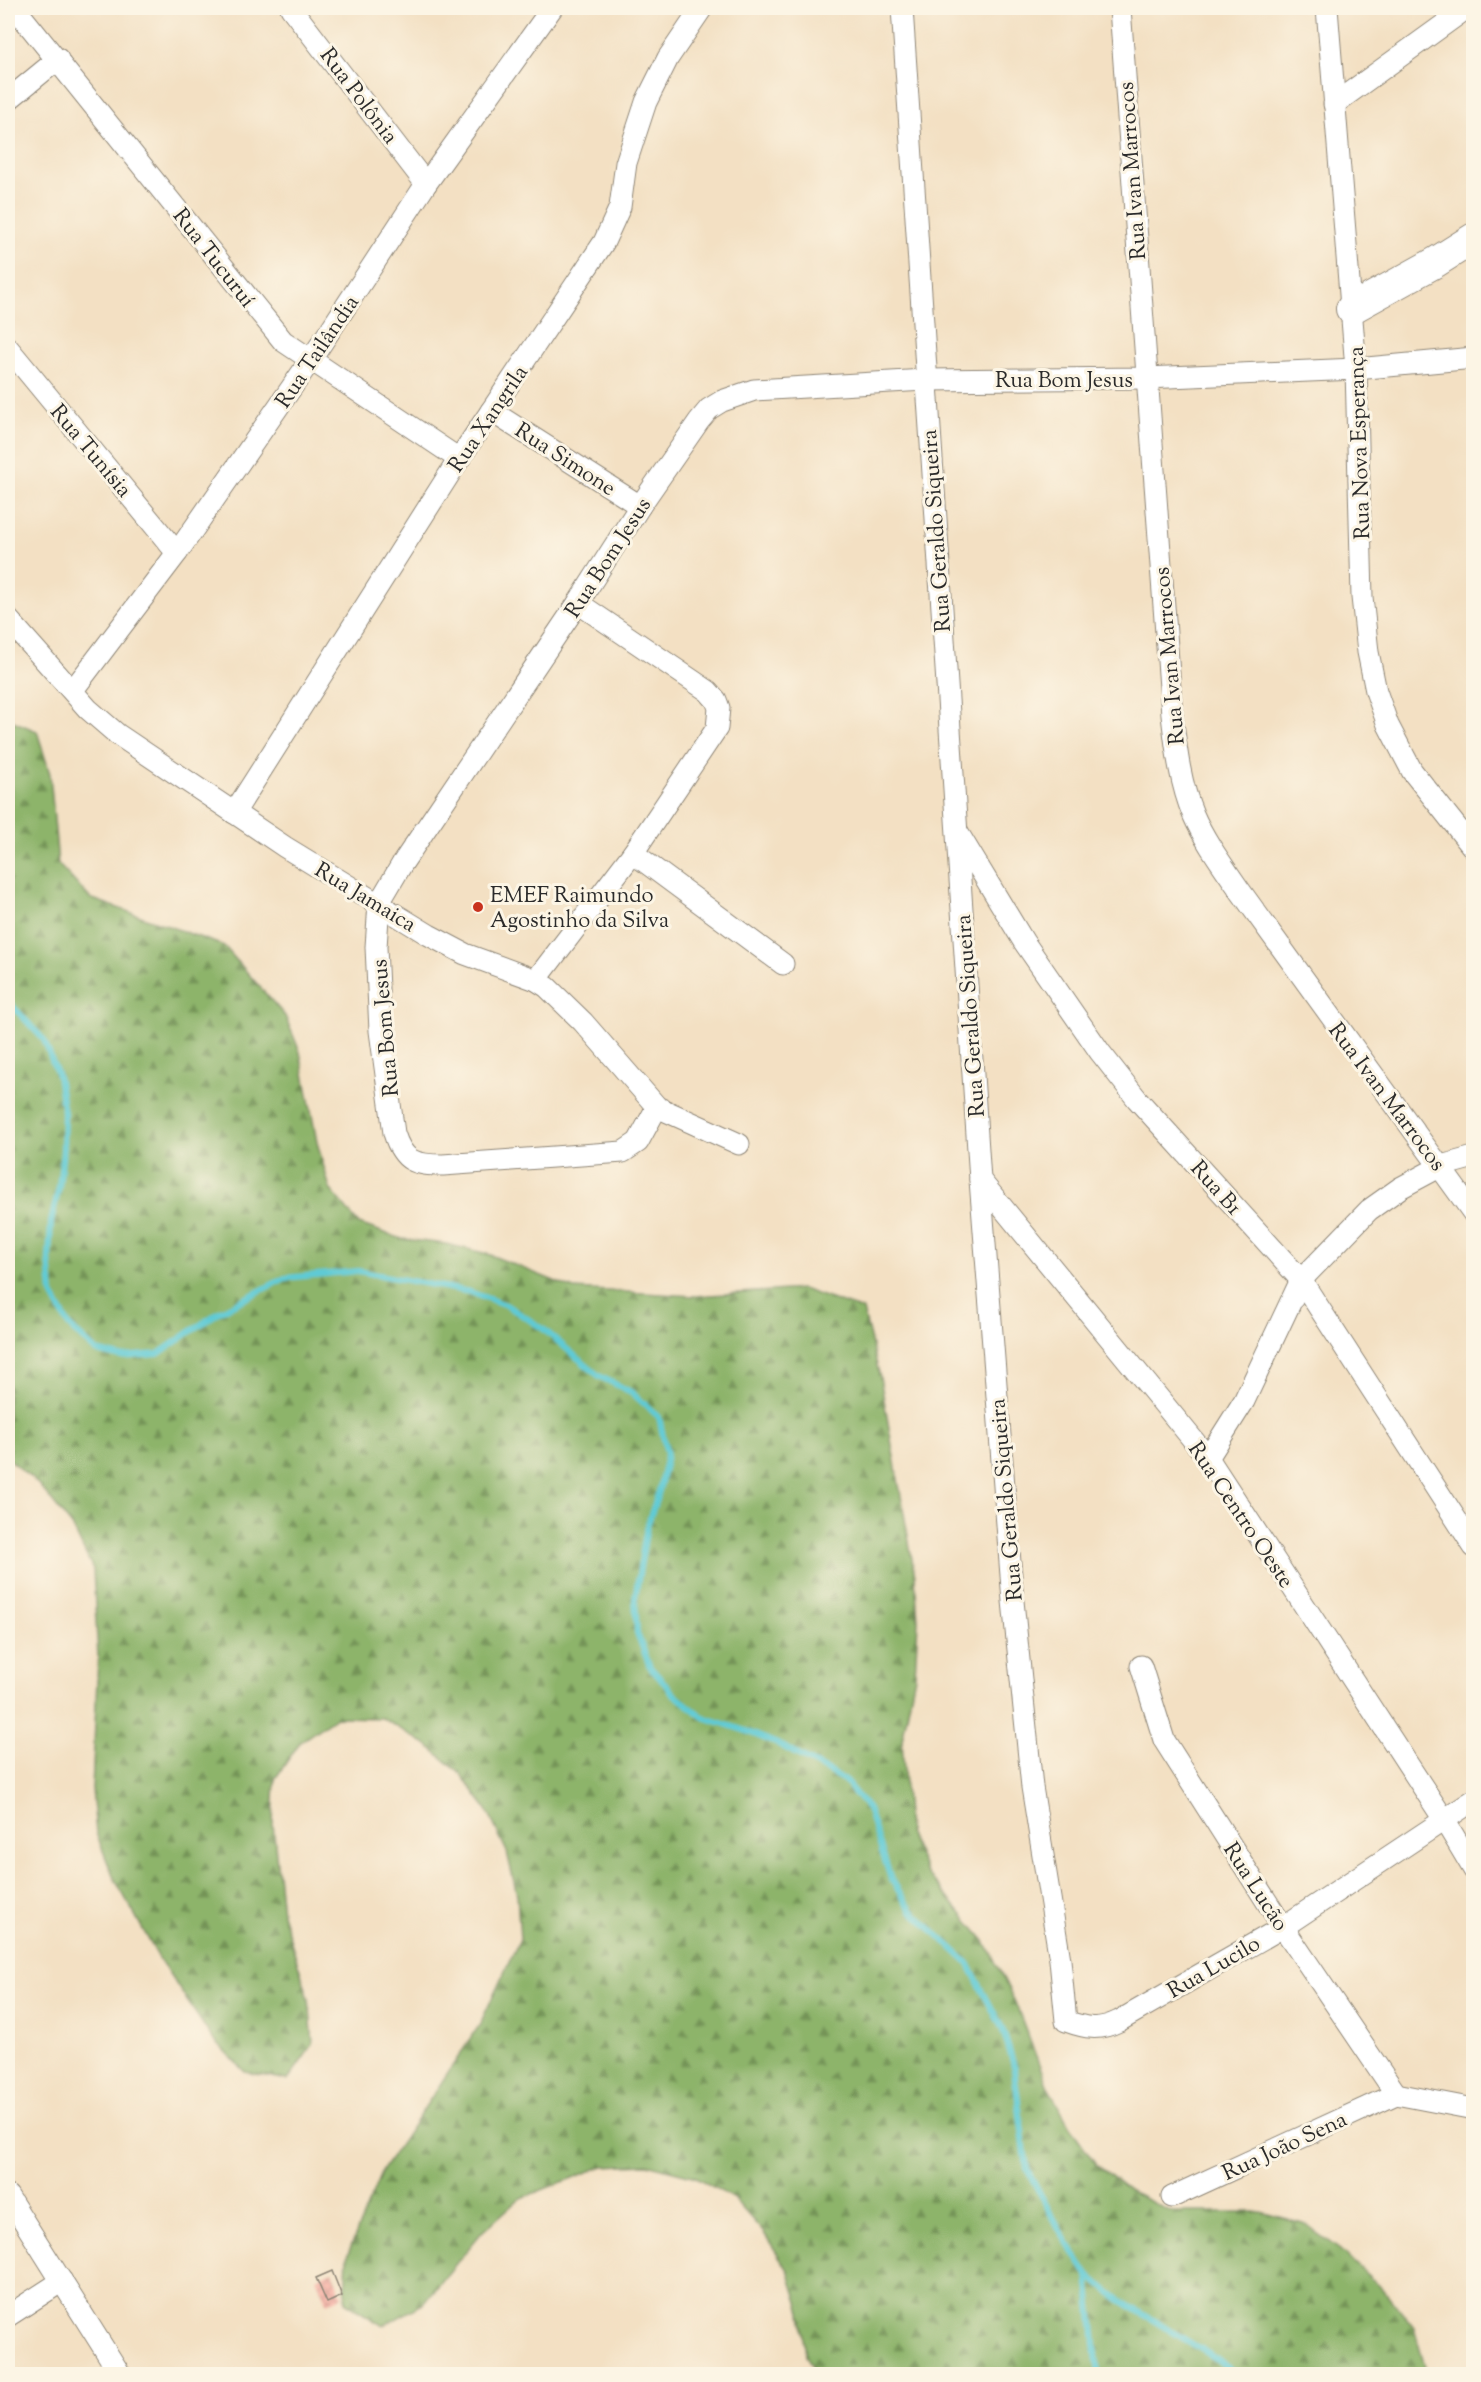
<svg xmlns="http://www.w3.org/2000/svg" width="1481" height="2382" viewBox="0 0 1481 2382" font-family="'Sorts Mill Goudy',serif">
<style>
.forest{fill:url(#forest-firs);stroke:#5c704a;stroke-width:1.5}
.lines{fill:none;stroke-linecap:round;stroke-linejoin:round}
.stream{stroke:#5ecad5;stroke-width:6}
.building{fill:url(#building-cross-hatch)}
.street-casing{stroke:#8f8677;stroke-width:23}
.secondary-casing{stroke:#8f8677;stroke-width:32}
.street{stroke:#fff;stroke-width:21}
.secondary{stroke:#fff;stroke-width:30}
.poi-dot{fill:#c8321e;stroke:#fcf5e5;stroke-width:2}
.labels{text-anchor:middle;stroke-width:6;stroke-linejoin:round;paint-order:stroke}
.street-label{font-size:22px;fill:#2b2b2b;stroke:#fcf5e5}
.poi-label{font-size:22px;fill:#2b2b2b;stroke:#fcf5e5;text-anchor:start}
</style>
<defs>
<pattern id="forest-firs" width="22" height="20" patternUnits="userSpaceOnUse" patternTransform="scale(1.5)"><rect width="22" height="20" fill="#8db46a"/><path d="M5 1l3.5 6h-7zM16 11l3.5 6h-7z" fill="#739357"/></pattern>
<pattern id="building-cross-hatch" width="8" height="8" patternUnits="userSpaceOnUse" patternTransform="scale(1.5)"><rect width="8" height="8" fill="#f59d92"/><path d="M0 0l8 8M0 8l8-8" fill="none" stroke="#c78077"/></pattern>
</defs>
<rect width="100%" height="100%" fill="#fcf5e5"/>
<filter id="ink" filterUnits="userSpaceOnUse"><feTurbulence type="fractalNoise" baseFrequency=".0167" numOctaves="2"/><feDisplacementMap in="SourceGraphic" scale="12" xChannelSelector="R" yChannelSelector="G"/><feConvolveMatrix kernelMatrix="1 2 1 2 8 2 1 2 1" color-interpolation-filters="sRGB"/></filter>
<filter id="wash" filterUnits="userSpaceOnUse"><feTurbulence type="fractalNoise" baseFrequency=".008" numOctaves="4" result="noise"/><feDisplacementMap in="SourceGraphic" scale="24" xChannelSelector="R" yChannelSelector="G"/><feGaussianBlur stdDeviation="1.35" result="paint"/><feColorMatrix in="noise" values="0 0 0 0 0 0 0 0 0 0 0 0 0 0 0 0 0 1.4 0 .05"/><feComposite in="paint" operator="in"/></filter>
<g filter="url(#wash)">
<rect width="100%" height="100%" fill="#f3e0c3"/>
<polygon class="forest" points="8,719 37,731 50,774 58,864 90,898 224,946 285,1016 300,1052 317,1142 330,1189 359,1224 402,1239 446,1244 488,1254 574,1289 695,1296 802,1289 863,1310 880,1377 915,1576 918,1620 915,1676 902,1740 908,1832 926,1872 985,1941 1015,2002 1048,2087 1070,2127 1096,2164 1133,2193 1172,2212 1261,2212 1303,2223 1340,2250 1384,2290 1414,2328 1427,2374 816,2374 806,2355 801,2312 788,2270 764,2233 734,2199 696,2177 647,2164 603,2166 519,2199 482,2232 423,2304 383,2326 345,2302 347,2256 381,2173 479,2026 520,1939 517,1895 507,1852 486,1808 460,1773 426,1744 382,1718 336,1717 300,1742 275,1779 273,1824 282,1913 309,1999 313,2044 288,2080 245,2072 212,2038 160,1960 113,1876 96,1833 92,1789 98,1658 93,1569 72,1526 39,1485 8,1458"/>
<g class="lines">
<g class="stream">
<polyline points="8,1001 44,1040 58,1076 64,1113 63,1150 59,1187 51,1222 49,1258 52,1294 69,1326 96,1351 121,1357 158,1354 219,1312 285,1278 358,1271 470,1292 506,1305 542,1328 599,1376 631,1392 659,1417 667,1455 659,1491 647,1526 635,1598 637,1633 650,1667 675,1695 703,1717 746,1731 780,1745 844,1780 868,1809 891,1879 912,1911 968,1963 1002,2028 1013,2062 1027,2169 1061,2233 1088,2275 1118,2299 1214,2357 1235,2374"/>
<polyline points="1088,2275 1098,2374"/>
</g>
</g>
<g id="blocks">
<polygon class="building" points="332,2271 342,2296 327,2303 316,2278"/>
</g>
</g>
<g filter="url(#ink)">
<use href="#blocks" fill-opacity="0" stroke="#8f8677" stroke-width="1.5"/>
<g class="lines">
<defs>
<g id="street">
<polyline points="15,8 283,341 459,459"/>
<polyline points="291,8 426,184"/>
<path d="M902,8l78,1172 33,421 19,186 28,173 6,61c19,7 33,10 53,0l164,-94 191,-127"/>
<path d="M1120,8l52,707c4,32 8,68 21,99 12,28 31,53 48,78l233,322"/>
<polyline points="1327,8 1356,369 1362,597 1368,652 1376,691 1388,725 1412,771 1474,849"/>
<polyline points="8,100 58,59"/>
<polyline points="1334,104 1467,8"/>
<polyline points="8,348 177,553"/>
<polyline points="491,411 640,506"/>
<polyline points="8,619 88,709 117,734 285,847 429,935 465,954 536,980 547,987 583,1022 657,1107 739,1144"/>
<polyline points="73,690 177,553 310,361 426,184 552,8"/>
<polyline points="234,813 459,459 604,242 620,207 626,163 646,102 668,58 702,8"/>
<polyline points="958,833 1024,942 1100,1052 1137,1099 1301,1280 1474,1547"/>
<polyline points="633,853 783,964"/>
<polyline points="536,980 633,853 717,728 719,708 716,700 708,691 578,603"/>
<path d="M657,1107l-19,35 -15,10 -180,13c-28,0 -40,-3 -49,-32l-14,-102 -4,-84 3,-44 23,-39 176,-261 62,-97 59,-85 10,-12 13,-8 32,-11 171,-10 221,-2 210,-9 118,-11"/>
<polyline points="980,1180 1208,1458 1443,1818 1474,1870"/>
<polyline points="1208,1458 1244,1401 1301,1280 1369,1210 1400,1188 1441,1166 1474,1157"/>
<polyline points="1141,1666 1164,1740 1283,1927 1396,2094"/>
<polyline points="1396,2094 1474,2109"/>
<polyline points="8,2196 120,2374"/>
<polyline points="1172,2197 1396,2094"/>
<polyline points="8,2316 62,2281"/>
</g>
<polyline id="secondary" points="1351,309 1436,262 1474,238"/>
</defs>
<use href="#street" class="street-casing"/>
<use href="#secondary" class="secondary-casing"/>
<use href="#street" class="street"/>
<use href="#secondary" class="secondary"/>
</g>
</g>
<circle class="poi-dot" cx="478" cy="907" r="6"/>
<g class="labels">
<g class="street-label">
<text transform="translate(360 95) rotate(53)" y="8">Rua Polônia</text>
<text transform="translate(1131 171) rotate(-94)" y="8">Rua Ivan Marrocos</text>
<text transform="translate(215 257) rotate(52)" y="8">Rua Tucuruí</text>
<text transform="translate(316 351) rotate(-56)" y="8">Rua Tailândia</text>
<text x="1064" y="387">Rua Bom Jesus</text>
<text transform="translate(487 418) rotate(-56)" y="8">Rua Xangrila</text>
<text transform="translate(1358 443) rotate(-92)" y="8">Rua Nova Esperança</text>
<text transform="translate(92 450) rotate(50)" y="8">Rua Tunísia</text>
<text transform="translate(566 458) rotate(33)" y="8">Rua Simone</text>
<text transform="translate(935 531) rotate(-94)" y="8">Rua Geraldo Siqueira</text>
<text transform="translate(607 557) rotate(-57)" y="8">Rua Bom Jesus</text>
<text transform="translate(1168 656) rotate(-95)" y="8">Rua Ivan Marrocos</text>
<text transform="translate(366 896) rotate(31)" y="8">Rua Jamaica</text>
<text transform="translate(969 1016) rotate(-94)" y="8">Rua Geraldo Siqueira</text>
<text transform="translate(384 1028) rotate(-95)" y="8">Rua Bom Jesus</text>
<text transform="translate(1388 1096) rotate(53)" y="8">Rua Ivan Marrocos</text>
<text transform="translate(1217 1187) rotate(48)" y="8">Rua B1</text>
<text transform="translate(1005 1500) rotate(-95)" y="8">Rua Geraldo Siqueira</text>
<text transform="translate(1242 1514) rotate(56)" y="8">Rua Centro Oeste</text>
<text transform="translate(1257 1886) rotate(57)" y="8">Rua Lucão</text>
<text transform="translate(1213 1966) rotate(-30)" y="8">Rua Lucilo</text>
<text transform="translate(1284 2145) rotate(-25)" y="8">Rua João Sena</text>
</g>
<g class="poi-label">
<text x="490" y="902">EMEF Raimundo<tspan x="490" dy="25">Agostinho da Silva</tspan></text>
</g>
</g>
<rect width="1481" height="2382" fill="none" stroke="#fcf5e5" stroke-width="30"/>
</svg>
